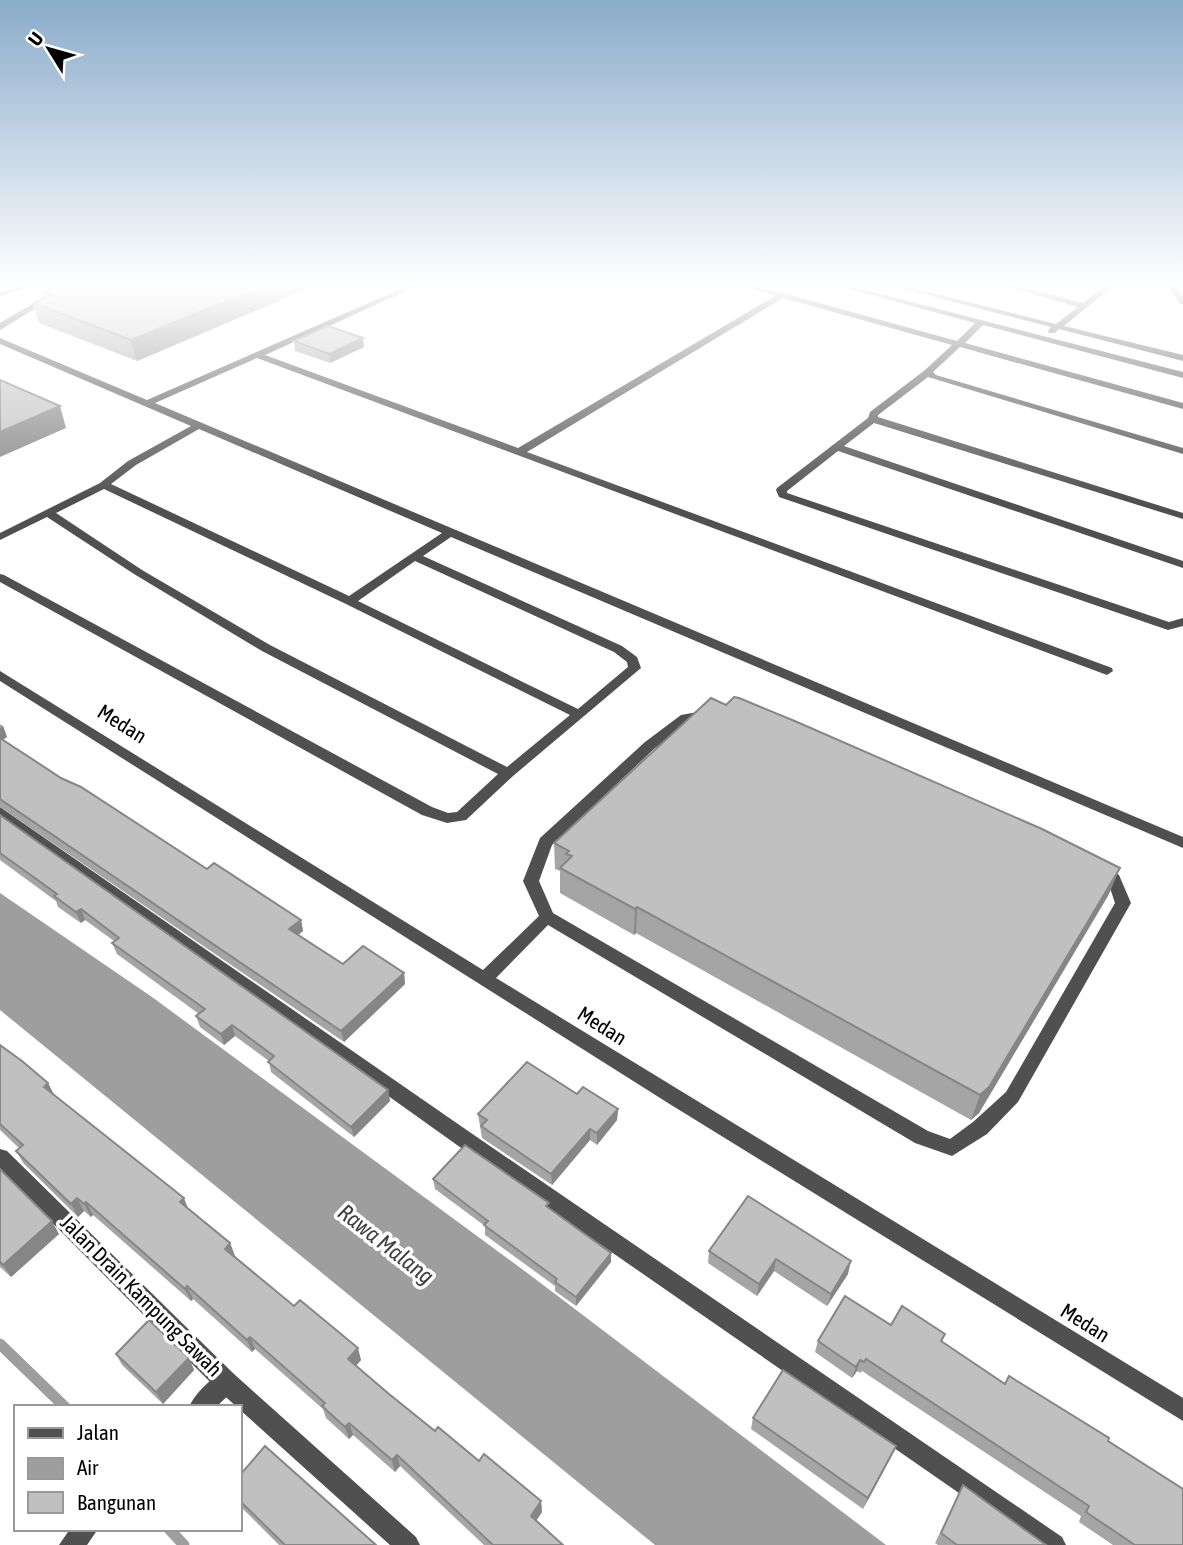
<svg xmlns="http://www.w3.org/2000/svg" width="1183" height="1545" viewBox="0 0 1183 1545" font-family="'Asap Condensed',sans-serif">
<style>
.water{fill:#9e9e9e}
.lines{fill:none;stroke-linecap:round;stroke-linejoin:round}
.stream{stroke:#9e9e9e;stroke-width:11}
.lane{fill:#505050;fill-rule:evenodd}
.street{fill:#505050;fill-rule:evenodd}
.wall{fill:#a5a5a5}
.shaded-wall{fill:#868686}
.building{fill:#c0c0c0;stroke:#868686;stroke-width:2}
.labels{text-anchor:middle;stroke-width:7;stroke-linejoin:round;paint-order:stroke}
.near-street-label{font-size:21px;fill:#000;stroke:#fff}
.near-water-label{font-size:23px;font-style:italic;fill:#3f3f3f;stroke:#fff}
</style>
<rect width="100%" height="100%" fill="#fff"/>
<polygon class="water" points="0,893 152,997 530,1275 886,1545 655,1545 0,1010"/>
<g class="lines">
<g class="stream">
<polyline points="0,1344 65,1407"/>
<polyline points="169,1529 184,1545"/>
</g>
<g class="lane">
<polygon points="28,283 39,283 0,297 0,292"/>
<path d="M414,283h10l-159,72 253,93 257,-152 -40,-13h12l210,58 18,-18 -149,-40h12l345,89v6l-200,-53 -18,18 218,60v6l-223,-62 -27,25 3,3 247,73v6l-255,-77 -50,38v2l305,96v6l-309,-96 -30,23 339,115v7l-345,-117 -51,40v2l382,129 14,-4v8l-15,4 -389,-133 -3,-7 1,-2 91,-70 2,-6 55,-42 27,-25 -169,-47 -256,154 585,216 1,3 -6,4 -850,-317 -102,45 1028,434v11l-732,-311 -28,19 199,90 15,11 4,11 -128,108 -47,44 -19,3 -25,-8 -422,-233v-8l4,1 428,232 16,6 9,-1 41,-38 -236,-123 -128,-77 -87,-57 -47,23v-7l100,-50 28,-22 63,-35 -191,-82v-6l147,62zM199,429l243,104 -93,63 -238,-112 25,-19zM104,489l242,115 224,111 -63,52 -237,-122 -128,-75 -86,-57zM415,561l199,91 13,10 1,5 -50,42 -220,-108z"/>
<polygon points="881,283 893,283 1056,324 1078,307 994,283 1006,283 1083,303 1108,283 1117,283 1064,326 1183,355 1183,361 1059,329 1055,333 1049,333 1048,331 1051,327"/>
<polygon points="1165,283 1173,283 1183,296 1183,304 1180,304"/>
<polygon points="47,295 54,297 0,330 0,323"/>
<path d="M0,671l483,299 56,-54 -16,-35 17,-43 105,-96 36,-27 33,-6 43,6 330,137 32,23 12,28 -113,199 -31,32 -35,22 -37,-13 -367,-218 -52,53 687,420v23l-515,-318 -668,-422zM714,717l35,5 328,138 31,22 7,21 -109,189 -33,30 -23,17 -22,-8 -375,-218 -14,-32 13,-36 103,-97 35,-26z"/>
<path d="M226,1371l8,3 3,8 -3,8 -18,17h-27c6,-14 23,-30 37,-36z"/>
<polygon points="70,1529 98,1529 87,1545 59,1545"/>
</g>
<g class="street">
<polygon points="0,807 471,1133 1062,1537 1066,1545 1034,1545 457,1145 0,819"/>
<polygon points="0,1149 7,1151 234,1374 416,1537 420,1545 390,1545 218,1390 0,1170"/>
</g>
</g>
<g class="wall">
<polygon points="321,283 137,361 39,323 33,303 44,298 42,291"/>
<polygon points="294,341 364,347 330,363 295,351"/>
<polygon points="0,724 3,726 7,737 3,740 61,778 207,869 301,920 303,931 298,935 343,964 404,973 405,984 344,1042 0,807"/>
<polygon points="0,815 388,1090 390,1101 354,1137 271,1072 269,1061 235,1036 224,1045 200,1027 196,1016 199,1014 117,954 112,943 114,941 85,920 81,923 58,907 56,901 0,860"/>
<polygon points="554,843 1109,894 979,1113 971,1120 636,933 634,935 560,893 560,871 555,869"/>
<polygon points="0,1045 48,1083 54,1095 230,1243 235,1256 294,1306 361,1360 356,1366 389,1394 435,1431 541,1501 542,1512 536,1521 563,1545 484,1545 400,1466 395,1472 353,1435 349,1439 326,1418 323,1409 255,1349 252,1352 193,1299 191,1301 93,1215 91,1217 84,1211 78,1217 24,1164 16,1151 19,1148 0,1130"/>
<polygon points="577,1094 618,1109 617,1120 597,1145 590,1140 552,1185 482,1138 478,1114"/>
<polygon points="0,1169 59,1234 11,1277 0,1267"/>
<polygon points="433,1179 549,1209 611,1262 576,1306 555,1291 555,1286 485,1235 485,1226 435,1189"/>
<polygon points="748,1196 848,1274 827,1306 774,1271 757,1296 708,1263 709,1251"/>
<polygon points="945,1334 942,1342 1005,1384 1108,1441 1183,1545 1113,1545 1079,1522 1081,1516 862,1371 860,1373 857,1371 852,1378 815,1352 818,1341"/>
<polygon points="116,1354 189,1358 194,1370 163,1404 122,1365"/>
<polygon points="753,1418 891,1457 863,1509 751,1429"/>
<polygon points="240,1475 376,1545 279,1545 240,1506"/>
<polygon points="963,1485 1046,1545 938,1545 935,1543"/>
</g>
<g class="shaded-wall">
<polygon points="271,283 321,283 137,361 131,340"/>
<polygon points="363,338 364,347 330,363 329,354"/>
<polygon points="60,406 66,428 0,457 0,432"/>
<polygon points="3,726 7,737 0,741 0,728"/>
<polygon points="1120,868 1109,894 979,1113 971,1120 980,1095"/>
<polygon points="637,907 636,933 634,935 635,909"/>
<polygon points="81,909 85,920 81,923 76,912"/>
<polygon points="301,920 303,931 292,940 289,929"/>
<polygon points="404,973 405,984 344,1042 341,1031"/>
<polygon points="232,1025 235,1036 224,1045 221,1034"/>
<polygon points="48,1083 55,1097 44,1087"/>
<polygon points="388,1090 390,1101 354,1137 351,1127"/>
<polygon points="618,1109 617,1120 597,1145 597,1133"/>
<polygon points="590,1129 590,1140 552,1185 551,1174"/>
<polygon points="77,1198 84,1211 78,1217 71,1204"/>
<polygon points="184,1198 189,1211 180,1202"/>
<polygon points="86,1202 93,1215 91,1217 84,1204"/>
<polygon points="52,1221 59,1234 11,1277 3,1265"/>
<polygon points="230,1243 235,1256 225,1249"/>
<polygon points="611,1253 611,1262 576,1306 576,1297"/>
<polygon points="776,1259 774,1271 757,1296 759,1284"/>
<polygon points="851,1261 848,1274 827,1306 831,1294"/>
<polygon points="187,1286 193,1299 191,1301 185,1289"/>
<polygon points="250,1337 255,1349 252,1352 247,1340"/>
<polygon points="358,1348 361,1360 351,1371 348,1359"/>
<polygon points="189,1358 194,1370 163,1404 156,1392"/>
<polygon points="860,1360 857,1371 852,1378 856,1367"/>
<polygon points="349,1423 353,1435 349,1439 345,1427"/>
<polygon points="896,1446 891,1457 863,1509 868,1498"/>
<polygon points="397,1455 400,1466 395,1472 392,1460"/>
<polygon points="541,1501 542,1512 532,1527 531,1516"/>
</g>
<g class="building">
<polygon points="66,283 271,283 131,340 33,303 53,295 42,291"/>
<polygon points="328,326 363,338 329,354 294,341"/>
<polygon points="0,380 60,406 0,432"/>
<polygon points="734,697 739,698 797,722 1042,829 1120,868 989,1087 980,1095 637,907 635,909 560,868 572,856 566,854 569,851 554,843 711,698 726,705"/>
<polygon points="0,738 61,778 81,787 207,869 214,863 301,920 289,929 343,964 363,946 404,973 341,1031 0,799"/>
<polygon points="0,815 388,1090 351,1127 268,1062 274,1056 232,1025 221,1034 196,1016 205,1009 112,943 119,938 81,909 76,912 54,896 57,894 0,853"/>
<polygon points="0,1045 22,1061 48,1083 44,1087 184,1198 180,1202 230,1243 225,1249 294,1306 300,1300 358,1348 348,1359 389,1394 435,1431 438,1427 479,1461 484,1454 541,1501 531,1516 563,1545 493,1545 397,1455 392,1460 349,1423 345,1427 322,1406 325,1403 250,1337 247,1340 187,1286 185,1289 86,1202 84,1204 77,1198 71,1204 16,1151 23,1145 0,1124"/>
<polygon points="527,1062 577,1094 583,1087 618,1109 597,1133 590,1129 551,1174 481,1126 487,1120 478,1114"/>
<polygon points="465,1145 549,1203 546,1206 611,1253 576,1297 555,1282 557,1279 484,1225 488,1221 433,1179"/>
<polygon points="0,1169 52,1221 3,1265 0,1262"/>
<polygon points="748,1196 851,1261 831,1294 776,1259 759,1284 709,1251"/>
<polygon points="845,1296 891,1325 902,1306 945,1334 941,1341 1005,1384 1009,1376 1109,1438 1108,1441 1183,1489 1183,1545 1135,1545 1086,1512 1089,1506 866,1359 864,1362 860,1360 856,1367 818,1341"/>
<polygon points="149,1320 189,1358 156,1392 116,1354"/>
<polygon points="783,1370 896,1446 868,1498 753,1418"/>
<polygon points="265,1446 376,1545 285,1545 240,1501 240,1475"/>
<polygon points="963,1485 1046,1545 957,1545 941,1533"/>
</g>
<linearGradient id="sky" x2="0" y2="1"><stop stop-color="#8aabca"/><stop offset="0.57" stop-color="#fff"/><stop offset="1" stop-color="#fff" stop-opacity="0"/></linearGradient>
<rect width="1183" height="499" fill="url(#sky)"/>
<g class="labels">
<g class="near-street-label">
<text transform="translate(122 724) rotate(32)" y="7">Medan</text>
<text transform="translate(602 1026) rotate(32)" y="7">Medan</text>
<text transform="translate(141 1296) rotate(45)" y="7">Jalan Drain Kampung Sawah</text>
<text transform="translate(1085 1323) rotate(32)" y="7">Medan</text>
</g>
<g class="near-water-label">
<text transform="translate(386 1244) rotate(38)" y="8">Rawa Malang</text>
</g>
</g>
<rect x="14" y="1405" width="228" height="126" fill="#ffffff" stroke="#999999" stroke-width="2"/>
<rect x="28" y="1428" width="35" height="10" fill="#505050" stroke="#999999" stroke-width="2"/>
<text x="77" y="1440" font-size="21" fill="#000000">Jalan</text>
<rect x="28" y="1458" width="35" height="21" fill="#9e9e9e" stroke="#999999" stroke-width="2"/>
<text x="77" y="1475" font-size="21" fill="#000000">Air</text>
<rect x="28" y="1492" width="35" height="21" fill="#c0c0c0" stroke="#999999" stroke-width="2"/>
<text x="77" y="1510" font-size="21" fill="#000000">Bangunan</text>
<g transform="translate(49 49) rotate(307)" stroke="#ffffff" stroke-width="5" paint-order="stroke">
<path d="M0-5L12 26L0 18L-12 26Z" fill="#000000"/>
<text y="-10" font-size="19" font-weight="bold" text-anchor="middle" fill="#000000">U</text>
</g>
</svg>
